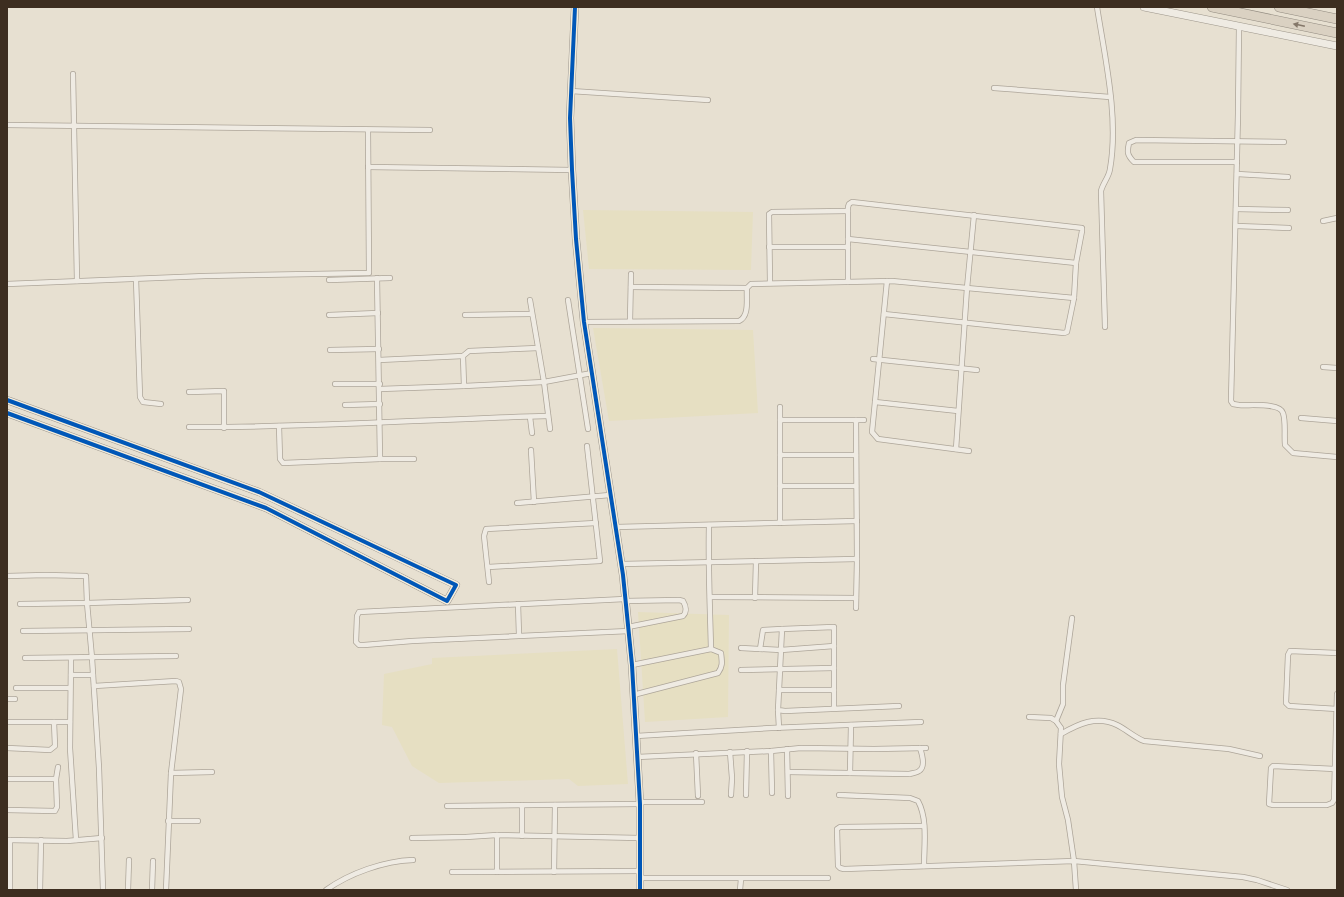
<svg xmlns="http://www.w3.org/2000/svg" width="1344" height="897" viewBox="0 0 1344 897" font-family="'IBM Plex Serif',serif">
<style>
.farmland{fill:#e6dfc2}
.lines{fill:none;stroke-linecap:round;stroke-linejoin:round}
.street-casing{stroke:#ada599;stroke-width:6}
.secondary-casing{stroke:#9c958a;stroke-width:8}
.highway-casing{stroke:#928b80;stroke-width:10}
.street{stroke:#efebe3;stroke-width:4.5}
.secondary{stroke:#efebe3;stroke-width:7}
.highway{stroke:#dad1c2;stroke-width:9}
.cycleway-casing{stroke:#f7eed8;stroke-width:6}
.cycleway{stroke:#0057b8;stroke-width:4}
.oneway{fill:#847769}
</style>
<rect width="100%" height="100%" fill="#e7e0d1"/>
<g class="farmland">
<polygon points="583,210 753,212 751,270 589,269"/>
<polygon points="593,328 753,330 758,413 609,421"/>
<polygon points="638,612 729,615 728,717 645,722"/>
<polygon points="617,649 628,784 578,786 569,779 439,783 412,766 392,727 382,725 384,674 432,664 432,658"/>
</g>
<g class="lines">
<defs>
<g id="street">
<path d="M1097,7c8,51 22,111 13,162 -1,8 -7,14 -9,22l4,136"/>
<path d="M1239,26l-1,88 -7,287 2,3 6,1c9,1 41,-3 44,8 3,9 1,22 2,32l8,8 44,4"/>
<polyline points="73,74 77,281"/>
<polyline points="994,88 1110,97"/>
<polyline points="571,91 708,100"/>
<polyline points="7,125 430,130"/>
<path d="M1237,162h-103c-7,-7 -7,-10 -5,-19l7,-3 148,2"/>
<polyline points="368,167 572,170"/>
<polyline points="1237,174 1288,177"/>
<polyline points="1236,209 1288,210"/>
<polyline points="1323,221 1337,218"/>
<polyline points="1236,226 1289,228"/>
<polyline points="848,239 1076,263"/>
<polyline points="769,247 848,247"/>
<polyline points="377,278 380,459"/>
<polyline points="136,279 140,397 143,402 161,404"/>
<polyline points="329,280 390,278"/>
<polyline points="887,281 872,432 878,439 969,451"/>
<polyline points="848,282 848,207 849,204 852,202 1082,228 1082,231 1076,263 1074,298 1067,332 1064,333 884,314"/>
<polyline points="770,283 769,214 772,212 848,211"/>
<polyline points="7,284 205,276 369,273 368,130"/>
<polyline points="631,287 747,288"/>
<polyline points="530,300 544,382 550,429"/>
<polyline points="568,300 588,429"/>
<polyline points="329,315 378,313"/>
<polyline points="465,315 531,314"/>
<polyline points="630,321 631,274"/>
<path d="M584,322l155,-1c11,-5 7,-23 8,-33l4,-4 141,-3 182,17"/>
<polyline points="330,350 379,349"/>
<polyline points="873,359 977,370"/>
<polyline points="379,360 463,356"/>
<polyline points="1323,367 1337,368"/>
<polyline points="335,384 380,384"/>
<polyline points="464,386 463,356 469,351 538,348"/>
<polyline points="380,389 464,386 544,382 592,373"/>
<polyline points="189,392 224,391 224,428"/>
<polyline points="875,402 958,411"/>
<polyline points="345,405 380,404"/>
<polyline points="780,407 780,523"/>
<polyline points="530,417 532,433"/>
<polyline points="1301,418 1337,421"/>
<polyline points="780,420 864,420"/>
<polyline points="279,426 280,459 283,463 380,459 414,459"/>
<path d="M189,427c119,1 239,-8 359,-11"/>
<polyline points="956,449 967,288 974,215"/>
<polyline points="531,450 534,502"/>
<polyline points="780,455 856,455"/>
<polyline points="780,486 856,486"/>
<polyline points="517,503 610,495"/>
<path d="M709,525c-1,42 1,83 2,124"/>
<polyline points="616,527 857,521"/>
<polyline points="622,564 857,559"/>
<polyline points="488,567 600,561 587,446"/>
<polyline points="7,576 46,575 86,576 87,603 20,604"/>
<polyline points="489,582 484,536 486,529 596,523"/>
<polyline points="710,597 856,598"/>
<polyline points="755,598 756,561"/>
<polyline points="625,599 359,612 357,616 356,642 359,645 364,645 412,641 629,631"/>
<path d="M625,601l54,-1 4,1c3,5 4,11 0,15l-55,11"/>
<polyline points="518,604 519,635"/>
<polyline points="856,608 857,559 856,420"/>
<polyline points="23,631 189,629"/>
<polyline points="741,648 781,650 834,646"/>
<polyline points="760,649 763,630 782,629"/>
<polyline points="1337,653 1290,651 1288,655 1286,703 1289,706 1337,709"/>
<polyline points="25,658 176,656"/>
<polyline points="71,658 70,748 76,840"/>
<path d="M632,665l79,-16 10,4c1,9 2,13 -3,20l-85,22"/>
<polyline points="741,670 834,668"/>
<polyline points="71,675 93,675"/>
<polyline points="94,686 176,681 179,682 181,689 171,773 166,890"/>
<polyline points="16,688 70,688"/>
<polyline points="779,690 834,690"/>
<polyline points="7,699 15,699"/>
<polyline points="834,709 834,627 782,629 778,710 785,711 899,706"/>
<polyline points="778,710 779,728"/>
<polyline points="1029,717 1051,718 1056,721 1061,728 1059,764 1062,797 1068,820 1074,861 1076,890"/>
<polyline points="1056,721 1063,704 1063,685 1072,618"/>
<polyline points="7,722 70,722"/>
<path d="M1061,734c17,-10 36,-19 56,-9 10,5 17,12 27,16l85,8 31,7"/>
<polyline points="636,736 771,728 921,722"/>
<polyline points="7,748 50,750 55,746 54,722"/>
<polyline points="787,749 788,796"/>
<polyline points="771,751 772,793"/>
<polyline points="730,752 732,778 731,795"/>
<polyline points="696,753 698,796"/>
<polyline points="637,757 771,751 801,748 874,749 926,748"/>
<path d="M1335,769l-62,-3 -2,2 -2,36 4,1h54l5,-2 2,-3c1,-36 2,-71 3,-106"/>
<path d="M788,772l121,2c3,-1 8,-1 10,-3 7,-4 3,-17 1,-23"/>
<polyline points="171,773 212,772"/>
<polyline points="850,773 851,725"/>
<polyline points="7,779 56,779"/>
<polyline points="746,795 747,751"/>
<path d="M839,795l71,3 8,3c10,18 6,45 6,65"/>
<polyline points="640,802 702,802"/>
<polyline points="447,806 640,804"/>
<polyline points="7,810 55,811 57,807 56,779 58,767"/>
<polyline points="168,821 198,821"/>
<polyline points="924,826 840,827 837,829 838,866 840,868 844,869 1074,861 1243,877 1257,880 1287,890"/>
<polyline points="522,836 522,805"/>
<polyline points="412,838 466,837 497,835 640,838"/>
<polyline points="7,840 67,841 102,838"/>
<polyline points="452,872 640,871"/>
<polyline points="497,872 497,835"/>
<polyline points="554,872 555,805"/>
<polyline points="640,878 828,878"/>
<polyline points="10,890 10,840"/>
<polyline points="40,890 41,840"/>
<polyline points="103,890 99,768 92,658 87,603 188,600"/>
<polyline points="128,890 129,860"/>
<polyline points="152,890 153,861"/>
<path d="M326,890c24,-17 58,-29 87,-30"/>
<polyline points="740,890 741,879"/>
</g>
<g id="secondary">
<polyline points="575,7 570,118 572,170 576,239 584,322 623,575 632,665 640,804 640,890"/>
<polyline points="1144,7 1337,46"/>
<polyline points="7,400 259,492 456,585 447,601 266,508 7,413"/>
</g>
<g id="highway">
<polyline points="1212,7 1337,33"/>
<polyline points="1279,7 1337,19"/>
</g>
</defs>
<use href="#street" class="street-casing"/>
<use href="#secondary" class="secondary-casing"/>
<use href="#highway" class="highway-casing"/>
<use href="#street" class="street"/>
<use href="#secondary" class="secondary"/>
<use href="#highway" class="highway"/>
<defs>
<g id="cycleway">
<polyline points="575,7 570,118 572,170 576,239 584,322 623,575 632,665 640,804 640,890"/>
<polyline points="7,400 259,492 456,585 447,601 266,508 7,413"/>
</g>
</defs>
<use href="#cycleway" class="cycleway-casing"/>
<use href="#cycleway" class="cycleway"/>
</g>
<defs><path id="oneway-solid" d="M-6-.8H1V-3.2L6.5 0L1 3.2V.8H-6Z"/></defs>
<use class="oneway" href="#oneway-solid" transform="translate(1299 25) rotate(-168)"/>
<rect width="1344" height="897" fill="none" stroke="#3d2e20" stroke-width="16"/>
</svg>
